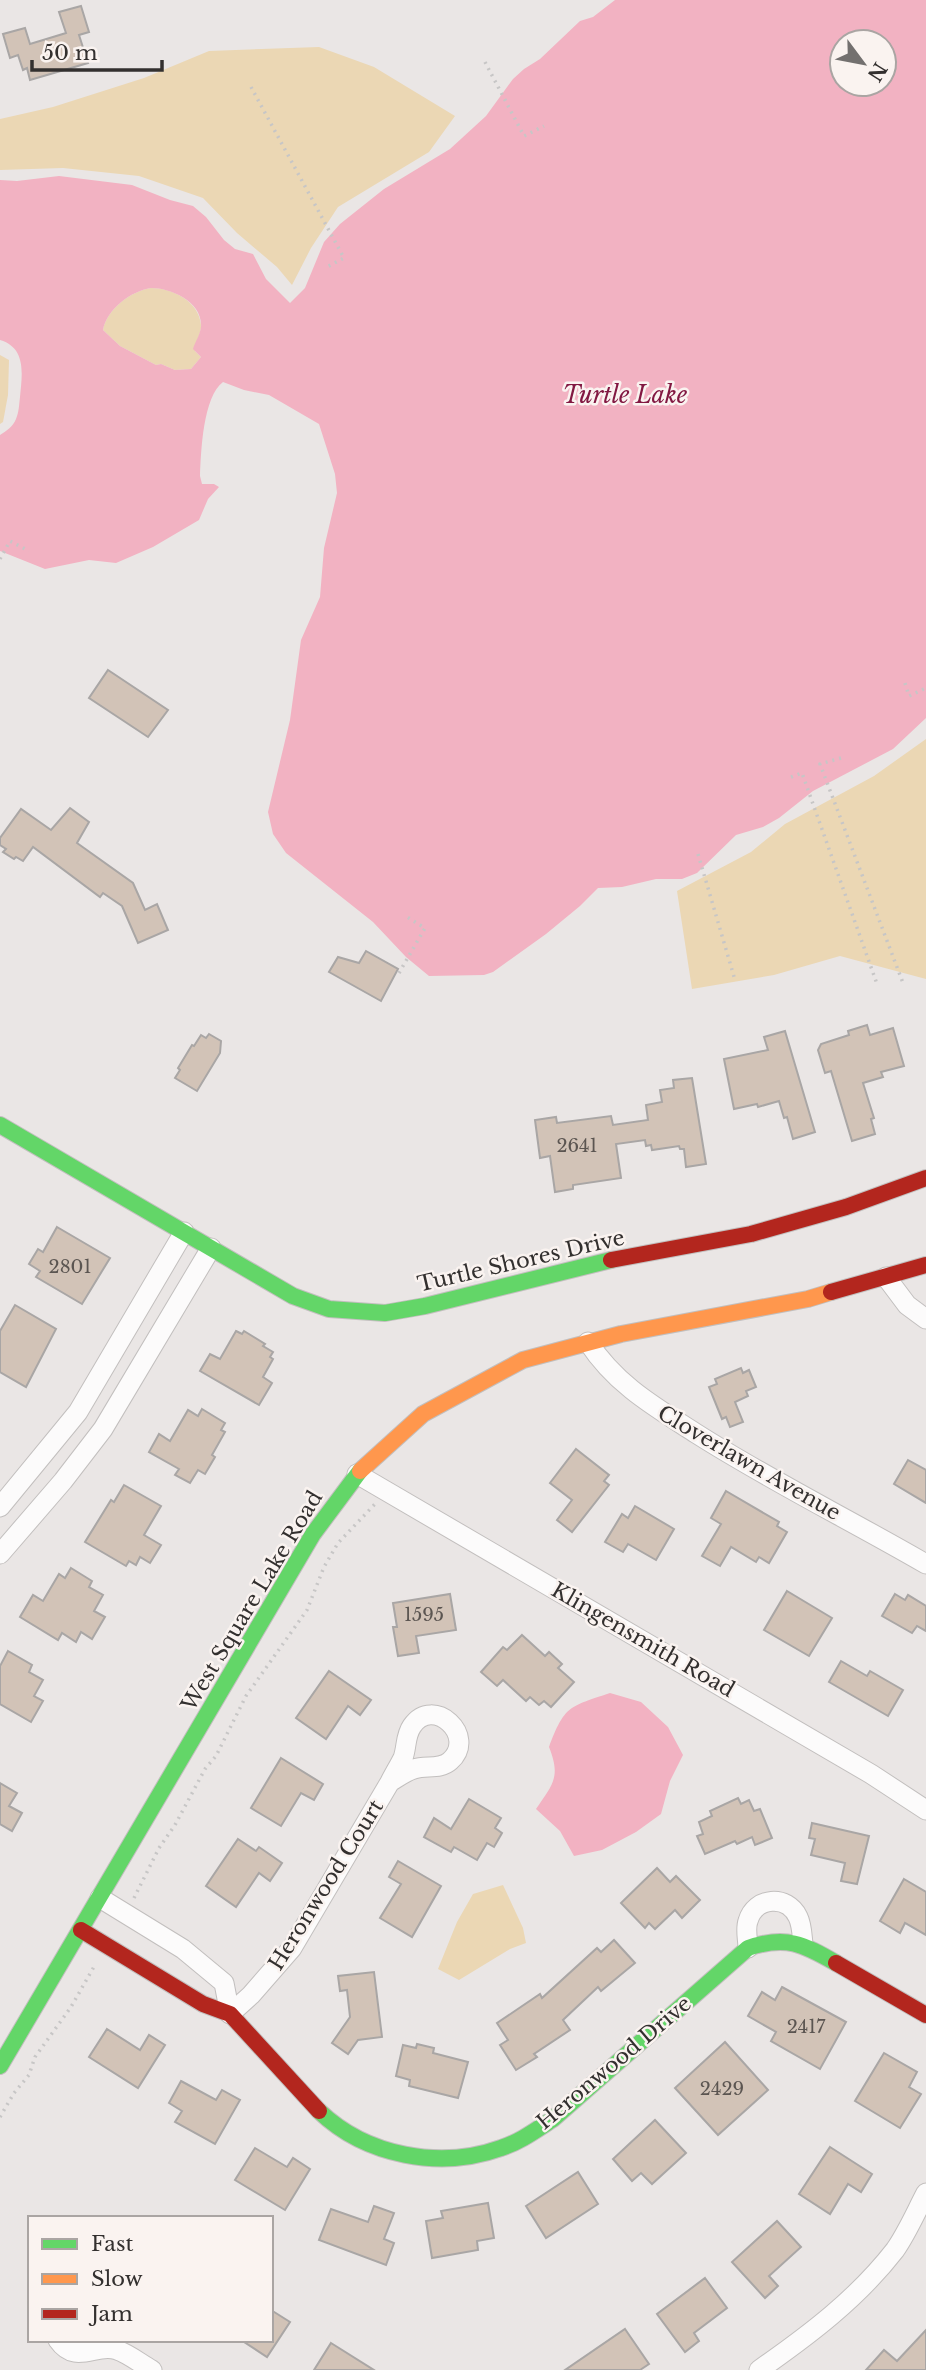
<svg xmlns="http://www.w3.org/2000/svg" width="926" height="2370" viewBox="0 0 926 2370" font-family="'Libre Baskerville',serif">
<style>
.green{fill:#ebd7b4}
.water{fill:#f2b2c2;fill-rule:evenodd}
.building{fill:#d2c3b7;stroke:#a9a6a5;stroke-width:2}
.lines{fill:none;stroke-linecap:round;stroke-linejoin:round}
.street-casing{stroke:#c2bfbe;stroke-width:21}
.fast-casing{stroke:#c2bfbe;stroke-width:18}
.slow-casing{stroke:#c2bfbe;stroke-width:18}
.jam-casing{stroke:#c2bfbe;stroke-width:18}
.path{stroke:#c7c6c6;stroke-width:3.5;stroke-dasharray:2 5;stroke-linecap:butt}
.street{stroke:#fcfbfb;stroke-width:19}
.fast{stroke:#63d668;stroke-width:16}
.slow{stroke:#ff974d;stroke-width:16}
.jam{stroke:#b3261e;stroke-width:16}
.labels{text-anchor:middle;stroke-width:5;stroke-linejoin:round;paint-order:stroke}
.number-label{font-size:18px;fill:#5b5551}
.street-label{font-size:21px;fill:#33302f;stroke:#faf3f0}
.water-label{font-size:23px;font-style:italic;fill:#821842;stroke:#faf3f0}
</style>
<rect width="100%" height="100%" fill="#eae6e5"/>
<g class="green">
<polygon points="319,47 374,67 455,116 429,152 338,207 311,248 292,285 277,267 237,233 203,198 139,176 63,168 0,170 0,119 53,107 144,78 209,51"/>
<path d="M151,288c21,0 48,13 50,37 1,7 -6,17 -6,26l6,6 -10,12 -16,1 -14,-6 -5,1 -36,-19 -17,-16c4,-21 28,-39 48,-42z"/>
<polygon points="0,355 9,360 8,395 3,422 0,424"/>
<polygon points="926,739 926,979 840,956 774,975 692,989 677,891 751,852 785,824 874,776"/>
<polygon points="503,1885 523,1928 526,1943 510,1949 459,1980 438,1969 457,1922 473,1894"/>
</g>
<g class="water">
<path d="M615,0h311v718l-33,31 -80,42 -34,27 -16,9 -27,8 -39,38 -15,6h-26l-34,8 -24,1 -18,18 -34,28 -53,38 -9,3 -55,1 -23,-19 -33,-35 -87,-69 -13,-19 -5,-22 22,-92 11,-80 19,-43 4,-49 13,-55 -2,-19 -16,-50 -50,-29 -25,-5 -21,-8c-20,15 -22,69 -23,94l2,8h12l5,3 -11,12 -9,21 -46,27 -37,16 -27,-3 -44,9 -45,-18v-116c6,-4 13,-8 16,-16 3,-7 3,-14 4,-22 2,-22 7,-49 -20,-57v-160l17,1 42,-5 73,9 38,15 23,6 13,11 18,23 11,9 18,5 13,25 24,24 15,-15 19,-46 16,-18 44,-35 66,-40 36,-33 27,-37 11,-10 16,-10 40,-38 13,-4zM842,42h42v42h-42zM151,288c20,0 52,14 50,39 -1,8 -6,15 -8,22l8,8 -10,12 -16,1 -14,-6 -5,1 -36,-19 -17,-16c4,-21 28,-39 48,-42z"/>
<path d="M610,1693l31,9 27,25 15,28 -13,26 -9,33 -25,18 -34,18 -28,6 -14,-25 -24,-22c17,-25 25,-32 13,-62 16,-42 20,-40 61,-54z"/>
</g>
<g class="building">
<polygon points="81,6 89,32 79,35 88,63 30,80 27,68 23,70 18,55 10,58 3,34 25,28 30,44 66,33 59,12"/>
<polygon points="108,670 168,710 148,737 89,698"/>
<polygon points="70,808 89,822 77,843 133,883 145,910 157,904 168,930 138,943 122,906 103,893 100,897 33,847 23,861 16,857 14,859 3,852 6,849 0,845 0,838 21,809 51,830"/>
<polygon points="366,951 398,969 381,1001 329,972 338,957 359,963"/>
<polygon points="867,1025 870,1035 893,1028 904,1066 881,1072 883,1077 863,1083 874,1118 871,1119 875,1134 852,1141 831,1071 825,1073 818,1050 821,1044 849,1035 848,1031"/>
<polygon points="785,1031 815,1132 793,1139 787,1117 784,1118 779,1101 758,1107 757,1104 734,1109 724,1059 768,1050 764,1037"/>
<polygon points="209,1034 221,1041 220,1053 197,1091 175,1078 180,1070 178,1068 192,1045 194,1046 201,1035 206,1038"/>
<polygon points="692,1078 706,1164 686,1167 684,1149 680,1149 679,1146 652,1150 651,1145 646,1146 645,1140 616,1144 621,1178 573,1185 573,1189 555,1192 550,1156 540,1158 535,1120 556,1117 557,1123 611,1116 613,1125 648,1120 646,1105 662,1102 660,1090 674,1088 673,1080"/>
<polygon points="57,1227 110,1258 82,1304 36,1277 40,1271 29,1264 38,1249 43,1252"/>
<polygon points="15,1305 56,1329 26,1387 0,1372 0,1331"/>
<polygon points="236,1331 242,1334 244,1331 265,1344 263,1346 273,1352 270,1357 273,1359 263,1377 272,1383 259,1405 200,1371 210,1354 220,1359"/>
<polygon points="741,1368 743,1373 749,1370 756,1387 746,1391 748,1396 735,1402 743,1422 730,1427 726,1417 722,1419 709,1387 717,1384 715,1379"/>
<polygon points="202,1409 225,1423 221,1430 225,1432 212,1455 215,1457 205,1474 198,1470 190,1483 175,1475 179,1469 149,1452 159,1434 170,1441 188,1410 198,1416"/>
<polygon points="576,1449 609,1475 604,1481 609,1485 572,1532 557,1520 572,1500 550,1483"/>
<polygon points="908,1460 926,1470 926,1503 894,1484"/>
<polygon points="124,1485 161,1506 144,1535 161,1545 150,1563 140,1557 136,1565 129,1561 126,1566 85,1542 111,1500 114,1502"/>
<polygon points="726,1491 779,1522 777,1526 787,1532 769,1563 759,1557 756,1562 731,1547 720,1566 702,1556 721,1524 711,1518"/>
<polygon points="635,1506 674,1529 656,1560 628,1544 623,1552 605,1542 622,1514 628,1518"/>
<polygon points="71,1568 92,1581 89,1587 103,1595 94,1611 105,1617 92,1639 81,1632 76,1642 62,1633 58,1640 20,1617 33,1595 43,1601 59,1574 65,1578"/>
<polygon points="787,1591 832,1618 809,1656 764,1630"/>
<polygon points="450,1594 456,1630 416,1636 419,1653 398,1656 393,1627 397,1627 393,1603"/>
<polygon points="895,1594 905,1600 908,1595 926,1606 926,1631 917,1626 912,1633 882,1616"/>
<polygon points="522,1635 545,1656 549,1652 562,1664 558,1668 574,1682 551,1707 544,1701 539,1705 530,1697 526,1701 503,1680 497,1686 481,1672 503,1647 507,1650"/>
<polygon points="8,1651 32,1665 29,1672 43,1680 34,1696 43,1701 31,1722 0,1704 0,1666"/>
<polygon points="841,1661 867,1676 870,1671 903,1690 888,1716 829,1682"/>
<polygon points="329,1671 371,1700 360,1715 348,1706 326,1739 296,1718"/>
<polygon points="281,1758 323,1784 314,1800 301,1793 281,1826 251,1808"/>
<polygon points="0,1783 17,1793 9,1806 22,1813 12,1831 0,1824"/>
<polygon points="738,1798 741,1804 749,1800 754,1811 760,1809 772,1838 755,1845 752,1837 737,1844 735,1841 705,1854 697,1836 703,1834 699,1822 712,1816 710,1811"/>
<polygon points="469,1799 501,1818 495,1828 502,1833 494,1847 487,1843 477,1860 454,1847 451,1852 424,1837 434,1818 451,1829"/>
<polygon points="812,1823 869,1836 857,1884 841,1881 845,1863 811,1855 815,1839 809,1838"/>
<polygon points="238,1839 256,1851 259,1847 282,1863 270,1881 259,1873 236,1907 206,1886"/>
<polygon points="398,1861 441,1886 412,1937 380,1918 401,1884 389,1877"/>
<polygon points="657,1868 670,1882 676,1876 700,1900 682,1918 675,1910 655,1929 649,1923 645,1928 621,1903"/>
<polygon points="904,1879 926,1892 926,1935 905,1923 900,1933 880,1921"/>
<polygon points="614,1940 635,1963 601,1991 598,1987 563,2020 570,2030 534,2054 537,2057 516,2070 500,2045 508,2040 497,2023 540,1994 542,1998 597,1948 601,1952"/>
<polygon points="374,1972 382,2037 358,2040 348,2054 332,2043 350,2017 347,1990 340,1991 338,1976"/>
<polygon points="782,1987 846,2022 820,2069 771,2041 776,2032 748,2016 762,1992 775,2000"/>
<polygon points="107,2029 140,2050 149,2035 165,2045 138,2088 89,2057"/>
<polygon points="725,2042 768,2090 718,2135 675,2088"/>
<polygon points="417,2044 434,2048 433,2053 468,2062 458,2098 409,2086 410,2080 396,2076 403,2045 416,2048"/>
<polygon points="884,2053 917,2072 909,2087 921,2094 900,2128 855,2101"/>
<polygon points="181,2081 216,2100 222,2090 240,2100 215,2144 175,2122 182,2111 169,2103"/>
<polygon points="655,2120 686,2153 652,2184 641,2173 632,2181 613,2159"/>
<polygon points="830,2147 872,2174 861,2192 848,2184 830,2214 799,2194"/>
<polygon points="255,2148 287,2167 293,2158 310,2169 285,2210 235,2180"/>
<polygon points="578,2172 598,2204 546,2238 526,2206"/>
<polygon points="488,2203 494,2238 477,2241 478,2250 432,2258 426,2221 443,2218 441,2211"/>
<polygon points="374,2206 394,2213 384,2239 394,2243 386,2265 319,2240 331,2209 368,2222"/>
<polygon points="777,2221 801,2247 769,2276 778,2286 765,2298 732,2262"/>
<polygon points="705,2278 727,2308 694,2333 699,2341 685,2352 657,2314"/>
<polygon points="271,2310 290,2322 267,2357 241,2340 271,2340"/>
<polygon points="625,2329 649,2364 640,2370 565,2370"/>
<polygon points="926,2330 926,2370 866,2370 884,2350 897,2361"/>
<polygon points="331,2343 374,2370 314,2370"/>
</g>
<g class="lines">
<defs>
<g id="street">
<polyline points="886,1277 907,1305 926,1319"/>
<path d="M588,1342c28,43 67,65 109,92 74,47 153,86 229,130"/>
<polyline points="357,1474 871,1774 926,1810"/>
<polyline points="0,1507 78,1412 184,1232"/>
<polyline points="0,1554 63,1481 103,1429 211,1248"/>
<polyline points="100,1898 183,1949 224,1983 230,2014"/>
<path d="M748,1948c0,-8 -3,-19 0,-27 7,-24 39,-27 50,-4 4,8 4,19 5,27"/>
<path d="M230,2014l21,-19 41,-47 98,-166c7,-4 16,-11 24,-13 12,-4 26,1 36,-8 28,-25 -17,-66 -38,-35 -7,10 -5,21 -9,32 -4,8 -9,16 -13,24"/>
<path d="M58,2340c18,26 39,2 59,10 12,4 24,14 35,20"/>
<path d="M759,2370c50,-35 98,-71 136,-120 12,-17 21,-38 31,-57"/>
</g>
<g id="fast">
<polyline points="0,1125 293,1296 329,1309 385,1313 425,1306 611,1260"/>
<polyline points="0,2066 313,1534 360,1471"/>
<path d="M319,2111c47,45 121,59 182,37 19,-6 35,-18 52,-29l195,-171c38,-13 55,-4 88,15"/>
</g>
<polyline id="slow" points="360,1471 423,1414 523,1360 621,1334 808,1299 831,1292"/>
<g id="jam">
<polyline points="611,1260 751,1234 846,1207 926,1178"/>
<polyline points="831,1292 926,1265"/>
<polyline points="81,1930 203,2004 230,2014 319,2111"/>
<polyline points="836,1963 926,2015"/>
</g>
</defs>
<use href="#street" class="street-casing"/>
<use href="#fast" class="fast-casing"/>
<use href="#slow" class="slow-casing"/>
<use href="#jam" class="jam-casing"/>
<g class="path">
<polyline points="485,62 524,136 544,126"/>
<polyline points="251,87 344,258 325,268"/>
<polyline points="0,559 10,541 29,551"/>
<polyline points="905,683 909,696 926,688"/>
<polyline points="841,758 820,764 903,983"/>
<polyline points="791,777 802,773 877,984"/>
<polyline points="698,854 735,980"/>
<polyline points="399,973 425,928 407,917"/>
<polyline points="134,1898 159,1848 175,1825 205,1769 216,1756 246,1696 307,1610 324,1567 338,1543 375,1504"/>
<polyline points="0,2117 14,2093 29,2075 35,2057 71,2007 95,1965"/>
</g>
<use href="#street" class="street"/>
<use href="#fast" class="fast"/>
<use href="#slow" class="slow"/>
<use href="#jam" class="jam"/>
</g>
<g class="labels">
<g class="number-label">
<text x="577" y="1152">2641</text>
<text x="70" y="1273">2801</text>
<text x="424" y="1621">1595</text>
<text x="806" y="2033">2417</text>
<text x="722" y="2095">2429</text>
</g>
<g class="street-label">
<text transform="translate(521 1261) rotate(-13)" y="7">Turtle Shores Drive</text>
<text transform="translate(749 1463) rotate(30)" y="7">Cloverlawn Avenue</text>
<text transform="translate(252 1601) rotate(-59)" y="7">West Square Lake Road</text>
<text transform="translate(643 1640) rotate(30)" y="7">Klingensmith Road</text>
<text transform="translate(326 1885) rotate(-58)" y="7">Heronwood Court</text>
<text transform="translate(614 2063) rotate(-40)" y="7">Heronwood Drive</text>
</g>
<g class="water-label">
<text x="625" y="403">Turtle Lake</text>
</g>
</g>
<rect x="28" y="2216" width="245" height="126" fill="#faf3f0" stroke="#aaa5a3" stroke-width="2"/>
<rect x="42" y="2239" width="35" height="10" fill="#63d668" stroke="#aaa5a3" stroke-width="2"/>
<text x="91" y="2251" font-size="21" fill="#33302f">Fast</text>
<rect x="42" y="2274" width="35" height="10" fill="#ff974d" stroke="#aaa5a3" stroke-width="2"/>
<text x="91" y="2286" font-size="21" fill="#33302f">Slow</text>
<rect x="42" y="2309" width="35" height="10" fill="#b3261e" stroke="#aaa5a3" stroke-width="2"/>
<text x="91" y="2321" font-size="21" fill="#33302f">Jam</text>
<g transform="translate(863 63) rotate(122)"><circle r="33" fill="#faf3f0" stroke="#aaa5a3" stroke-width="2"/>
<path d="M0-5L12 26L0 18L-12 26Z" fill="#73706f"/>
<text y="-10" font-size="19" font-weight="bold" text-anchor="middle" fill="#33302f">N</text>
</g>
<path d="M32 60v10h130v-10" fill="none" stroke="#33302f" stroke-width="3.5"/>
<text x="42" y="60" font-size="21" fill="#33302f" stroke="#faf3f0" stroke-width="5" paint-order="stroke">50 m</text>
</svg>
